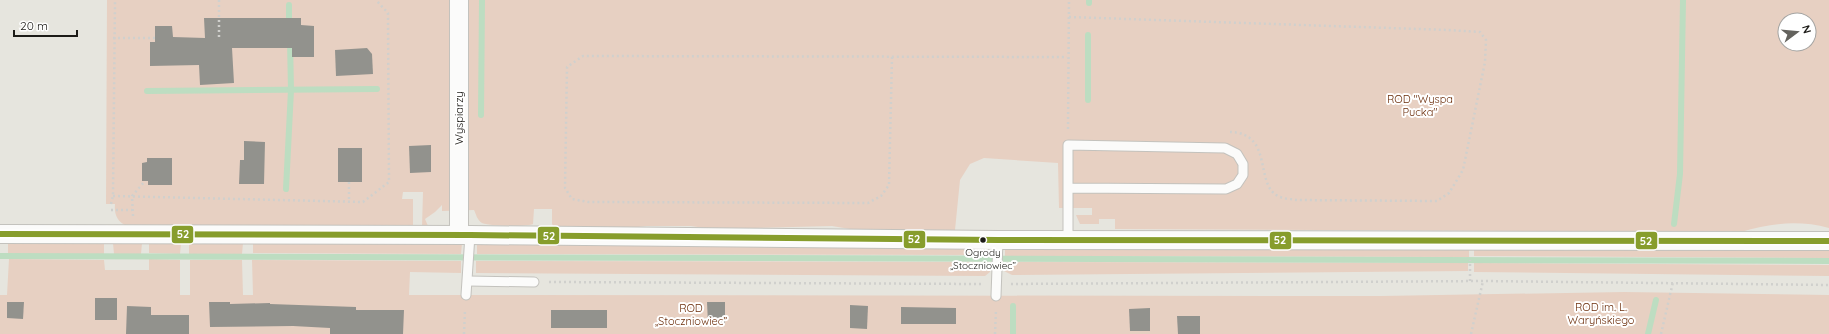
<svg xmlns="http://www.w3.org/2000/svg" width="1829" height="334" viewBox="0 0 1829 334" font-family="Quicksand,sans-serif">
<style>
.green{fill:#e7d0c2;fill-rule:evenodd}
.lines{fill:none;stroke-linecap:round;stroke-linejoin:round}
.stream{stroke:#bdddc1;stroke-width:6}
.building{fill:#92928d}
.lane-casing{stroke:#c3c2bd;stroke-width:11}
.street-casing{stroke:#c3c2bd;stroke-width:20}
.path{stroke:#d0d0cd;stroke-width:2.5;stroke-dasharray:2 3;stroke-linecap:butt}
.lane{stroke:#fbfbfa;stroke-width:9}
.street{stroke:#fbfbfa;stroke-width:18}
.bus-1-casing{stroke:#fff;stroke-width:9}
.bus-1{stroke:#879d2c;stroke-width:6}
.bus-dot{fill:#1c1b17;stroke:#fff;stroke-width:1.5}
.labels{text-anchor:middle;stroke-width:4;stroke-linejoin:round;paint-order:stroke}
.bus-label{font-size:10px;fill:#1c1b17;stroke:#fff}
.park-label{font-size:11px;fill:#6c2e0b;stroke:#fff}
.street-label{font-size:11px;fill:#1c1b17;stroke:#fff}
.line-badge{stroke:#fff;stroke-width:1.5}
.badge-label{font-size:11px;text-anchor:middle;font-weight:bold;fill:#fff}
</style>
<rect width="100%" height="100%" fill="#e6e5de"/>
<g class="green">
<path d="M107,0h1722v228c-30,-8 -59,-5 -88,4l-626,-3v-10h-16v5h-19l-4,-9h16v-7h-33l-1,-45 -74,-5 -14,6 -10,16 -5,50 -105,-1 -18,-3 -120,3 -21,-3h-44l-19,2 -74,-1 -2,-3v-15h-18l-1,15c-5,3 -46,2 -51,-1 -5,-3 -6,-9 -8,-13l-32,1v-6l-7,7 -10,7 3,7 -6,1 1,-35h-20l-1,7h11v28l-286,-1c-10,-4 -13,-12 -12,-22h-9zM1785,20h24v24h-24z"/>
<rect x="8" y="243" width="96" height="11"/>
<polygon points="113,243 142,243 141,254 114,254"/>
<polygon points="149,243 181,243 180,254 149,253"/>
<polygon points="189,243 243,243 242,254 189,254"/>
<polygon points="253,243 462,243 461,254 253,253"/>
<polygon points="477,243 992,247 992,255 477,254"/>
<polygon points="1005,247 1469,249 1469,257 1005,256"/>
<polygon points="1474,249 1829,250 1829,258 1474,256"/>
<polygon points="9,259 104,260 105,270 149,270 149,259 180,260 180,295 190,295 190,260 242,260 243,295 253,295 252,260 461,261 461,273 410,272 409,295 1381,296 1624,292 1829,295 1829,334 0,334 0,295 7,295"/>
<polygon points="476,261 991,262 990,272 985,276 476,273"/>
<polygon points="1019,262 1468,263 1468,271 1012,275 1004,271 1005,265 1015,265"/>
<polygon points="1474,263 1829,265 1829,276 1474,272"/>
</g>
<g class="lines">
<g class="stream">
<polyline points="1089,0 1089,3"/>
<polyline points="289,5 289,26"/>
<polyline points="147,91 377,89"/>
<polyline points="1088,100 1088,35"/>
<polyline points="481,115 482,0"/>
<polyline points="286,189 291,90 290,41"/>
<polyline points="1674,224 1680,174 1683,0"/>
<polyline points="0,256 1829,261"/>
<polyline points="1013,334 1013,306"/>
<polyline points="1648,334 1656,300"/>
</g>
</g>
<g class="building">
<polygon points="204,18 301,18 301,25 314,26 314,57 292,57 292,48 232,48 234,83 200,85 199,65 150,66 150,42 155,42 155,26 172,26 173,37 205,38"/>
<polygon points="367,48 372,54 373,74 336,76 335,50"/>
<polygon points="244,141 265,142 264,184 239,184 240,160 244,160"/>
<polygon points="431,145 431,172 410,173 409,146"/>
<rect x="338" y="148" width="24" height="34"/>
<polygon points="147,158 172,158 172,185 148,185 148,181 142,181 142,163 147,162"/>
<rect x="95" y="298" width="22" height="22"/>
<polygon points="7,302 24,302 23,319 7,318"/>
<polygon points="209,302 230,302 230,304 270,303 270,304 356,307 356,310 404,310 403,334 330,334 330,328 293,326 210,327"/>
<polygon points="707,302 725,302 725,324 708,324"/>
<polygon points="850,305 868,306 867,329 850,328"/>
<polygon points="127,306 151,307 151,315 189,315 189,334 126,334"/>
<polygon points="901,307 956,308 956,324 901,324"/>
<polygon points="1150,308 1150,331 1130,331 1129,309"/>
<rect x="551" y="310" width="56" height="18"/>
<polygon points="1177,316 1200,316 1200,334 1178,334"/>
</g>
<g class="lines">
<defs>
<g id="lane">
<polyline points="1068,240 1068,145 1225,148 1237,154 1243,164 1243,175 1237,184 1226,189 1068,188"/>
<polyline points="468,281 534,282"/>
<polyline points="466,295 470,235"/>
<polyline points="996,296 998,240"/>
</g>
<g id="street">
<polyline points="0,234 470,235 998,240 1829,241"/>
<polyline points="459,235 459,0"/>
</g>
</defs>
<use href="#lane" class="lane-casing"/>
<use href="#street" class="street-casing"/>
<g class="path">
<polyline points="219,0 219,38"/>
<path d="M1069,17l379,13 32,2 6,8 -1,22 -22,108 -14,23 -12,8 -140,-1c-6,-1 -14,-1 -19,-4 -24,-12 -4,-63 -48,-64"/>
<polyline points="113,38 155,38"/>
<polyline points="892,57 889,185 881,196 868,203 588,202 572,199 565,188 567,67 583,56 1067,57"/>
<polyline points="1068,129 1069,0"/>
<polyline points="349,182 349,201"/>
<polyline points="113,196 363,202 389,182 388,13 376,0"/>
<polyline points="111,204 113,196 115,0"/>
<polyline points="111,210 132,210"/>
<polyline points="133,216 132,196 145,181"/>
<polyline points="1470,281 1470,260"/>
<polyline points="549,282 982,284"/>
<polyline points="1011,284 1483,281 1829,285"/>
<polyline points="464,334 465,310"/>
<polyline points="995,334 996,310"/>
<polyline points="1471,334 1483,281"/>
<polyline points="1661,334 1673,282"/>
</g>
<use href="#lane" class="lane"/>
<use href="#street" class="street"/>
<defs>
<polyline id="bus-1" points="0,234 470,235 998,240 1829,241"/>
</defs>
<use href="#bus-1" class="bus-1-casing"/>
<use href="#bus-1" class="bus-1"/>
</g>
<circle class="bus-dot" cx="983" cy="240" r="3.5"/>
<g class="labels">
<g class="bus-label">
<text x="983" y="256">Ogrody<tspan x="983" dy="13">„Stoczniowiec”</tspan></text>
</g>
<g class="park-label">
<text x="1420" y="103">ROD "Wyspa<tspan x="1420" dy="13">Pucka"</tspan></text>
<text x="1601" y="311">ROD im. L.<tspan x="1601" dy="13">Waryńskiego</tspan></text>
<text x="691" y="312">ROD<tspan x="691" dy="13">„Stoczniowiec”</tspan></text>
</g>
<g class="street-label">
<text transform="translate(459 118) rotate(-90)" y="4">Wyspiarzy</text>
</g>
</g>
<g class="line-badge">
<rect x="171" y="225" width="23" height="19" rx="4" fill="#879d2c"/>
<rect x="537" y="226" width="23" height="19" rx="4" fill="#879d2c"/>
<rect x="903" y="230" width="23" height="19" rx="4" fill="#879d2c"/>
<rect x="1269" y="231" width="23" height="19" rx="4" fill="#879d2c"/>
<rect x="1635" y="231" width="23" height="19" rx="4" fill="#879d2c"/>
</g>
<g class="badge-label">
<text x="183" y="238">52</text>
<text x="549" y="240">52</text>
<text x="914" y="243">52</text>
<text x="1280" y="244">52</text>
<text x="1646" y="245">52</text>
</g>
<g transform="translate(1797 32) rotate(74)"><circle r="19" fill="#ffffff" stroke="#a4a4a2"/>
<path d="M0-3L7 15L0 10L-7 15Z" fill="#63625d"/>
<text y="-6" font-size="11" font-weight="bold" text-anchor="middle" fill="#1c1b17">N</text>
</g>
<path d="M14 30v6h63v-6" fill="none" stroke="#1c1b17" stroke-width="2"/>
<text x="20" y="30" font-size="12" fill="#1c1b17" stroke="#ffffff" stroke-width="3" paint-order="stroke">20 m</text>
</svg>
